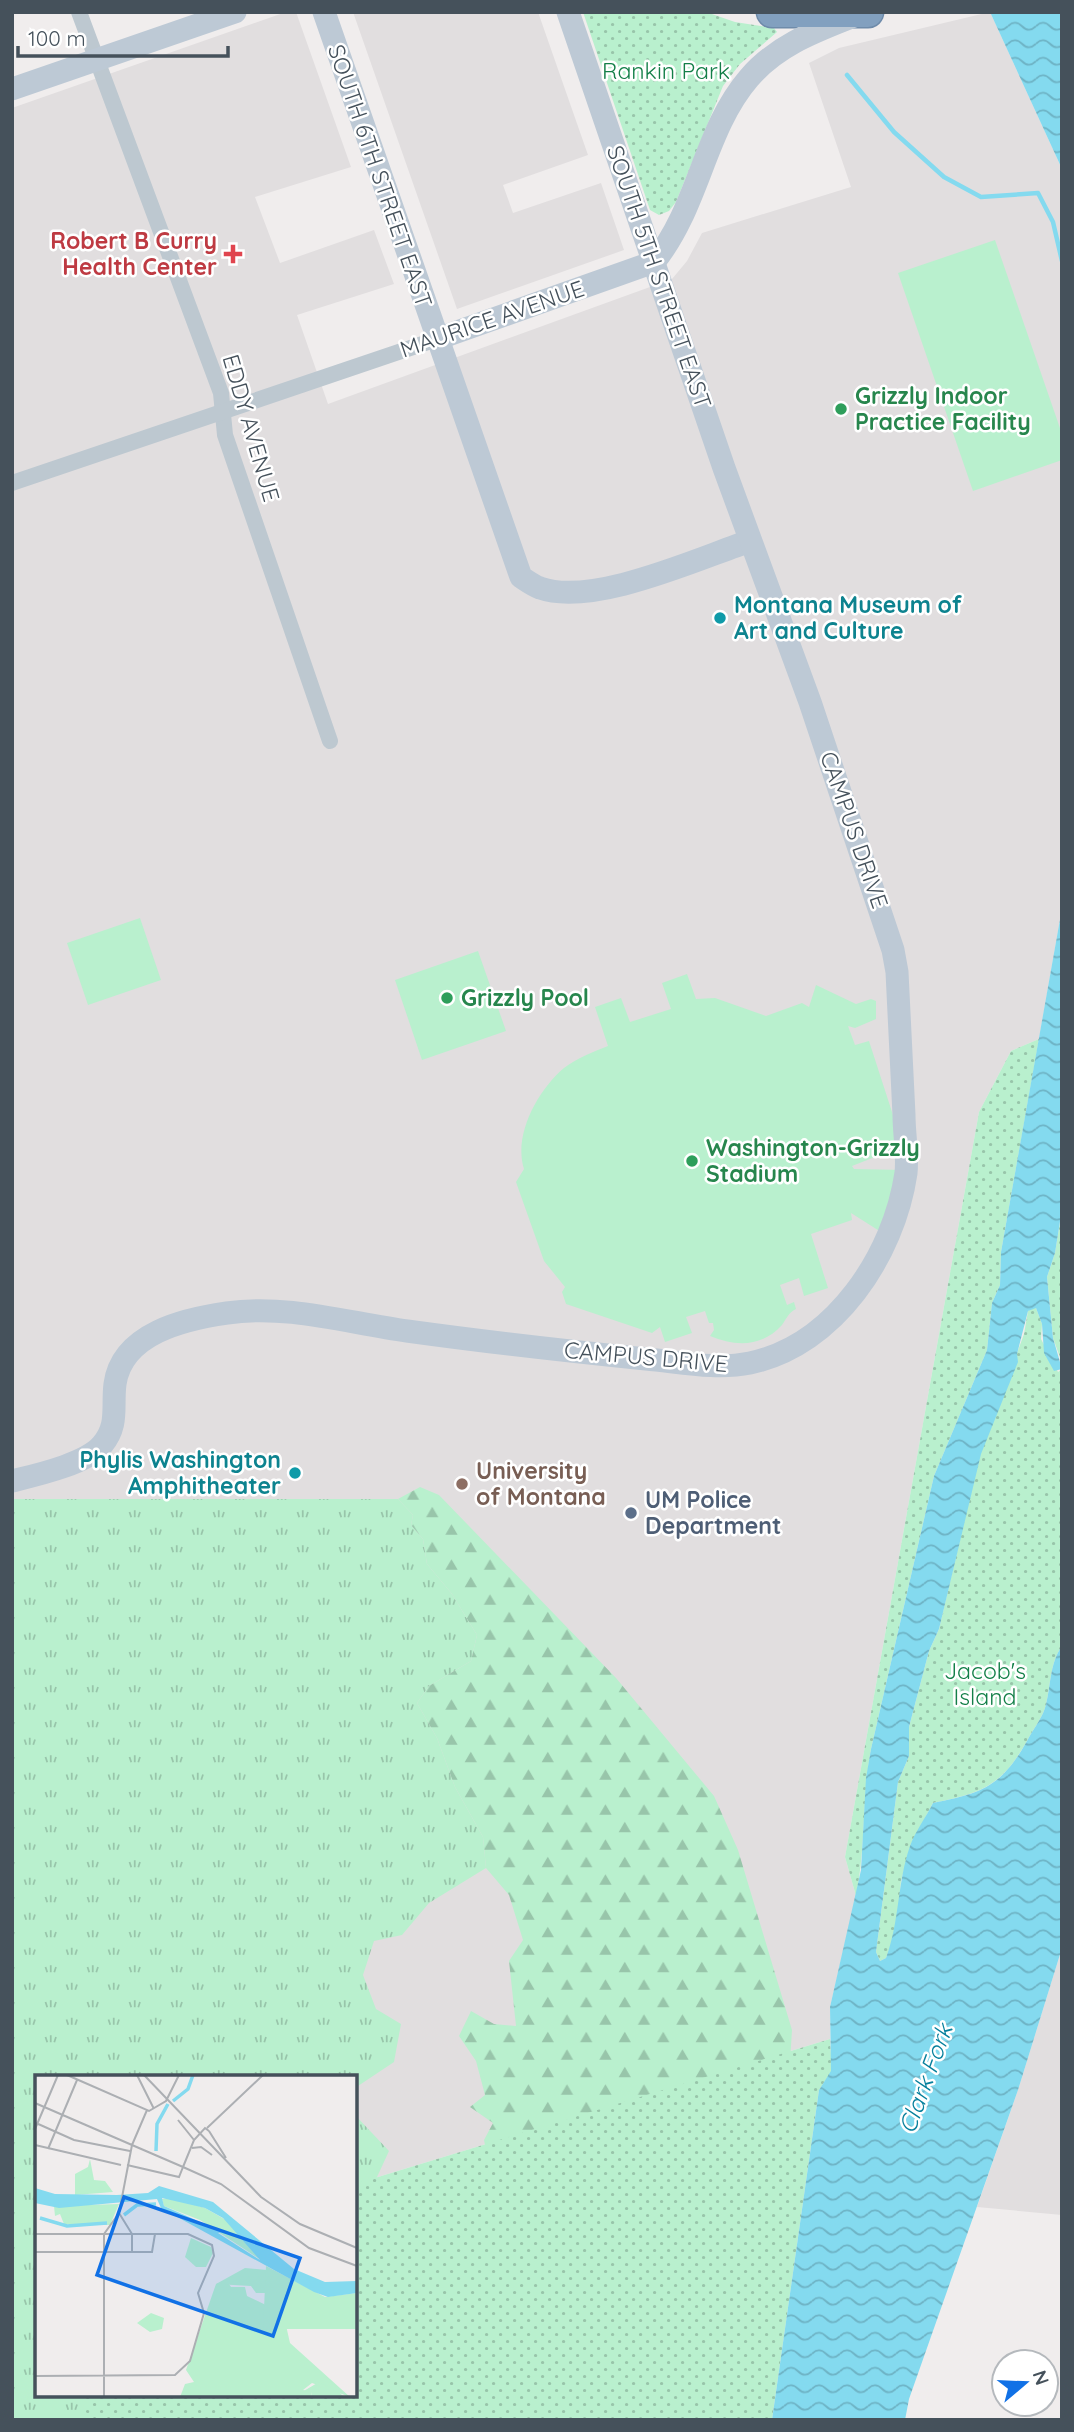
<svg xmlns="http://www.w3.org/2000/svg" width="1074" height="2432" viewBox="0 0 1074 2432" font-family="Quicksand,sans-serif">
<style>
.education{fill:#e1dedf}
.grass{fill:url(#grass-tufts)}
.forest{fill:url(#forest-firs)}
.park{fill:url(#park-dots)}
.garden{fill:#b9f0ce}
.water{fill:url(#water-waves)}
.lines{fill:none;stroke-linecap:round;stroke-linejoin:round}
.stream{stroke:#84daef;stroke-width:4.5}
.highway-casing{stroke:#6e8baa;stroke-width:33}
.street{stroke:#bdc8d0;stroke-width:16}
.secondary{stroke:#bdc9d5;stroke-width:23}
.highway{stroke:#82a0bf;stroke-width:30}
.health-dot{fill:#e0444e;stroke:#fff;stroke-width:2.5}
.leisure-dot{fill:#2e9e5b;stroke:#fff;stroke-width:2.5}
.culture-dot{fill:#0f9aa8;stroke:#fff;stroke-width:2.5}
.education-dot{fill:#8d6e63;stroke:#fff;stroke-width:2.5}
.service-dot{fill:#5c6f8a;stroke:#fff;stroke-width:2.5}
.labels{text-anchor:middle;stroke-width:5;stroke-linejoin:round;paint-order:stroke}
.park-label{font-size:23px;fill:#137f48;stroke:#fff}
.street-label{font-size:23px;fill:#45515b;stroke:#fff}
.health-label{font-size:23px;font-weight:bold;fill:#be3a42;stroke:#fff;text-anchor:end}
.leisure-label{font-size:23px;font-weight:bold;fill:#27864d;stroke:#fff;text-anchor:start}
.culture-label{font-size:23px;font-weight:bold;fill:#0d838f;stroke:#fff;text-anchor:start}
.education-label{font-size:23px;font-weight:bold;fill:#785e54;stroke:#fff;text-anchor:start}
.service-label{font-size:23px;font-weight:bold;fill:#4e5e75;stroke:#fff;text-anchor:start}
.water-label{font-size:24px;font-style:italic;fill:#07809d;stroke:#fff}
.inset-river{fill:none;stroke:#84daef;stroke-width:3.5}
.inset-road{fill:none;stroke:#acafb3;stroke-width:2}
.view{fill:#1171e6;fill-opacity:0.15;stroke:#1171e6;stroke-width:3.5}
.inset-edge{fill:none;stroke:#45515b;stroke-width:3.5}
</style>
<defs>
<pattern id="grass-tufts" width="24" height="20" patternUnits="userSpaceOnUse" patternTransform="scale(1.75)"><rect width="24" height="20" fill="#b9f0ce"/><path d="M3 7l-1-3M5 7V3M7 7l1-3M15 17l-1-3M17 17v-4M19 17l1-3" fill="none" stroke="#98c5aa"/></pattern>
<pattern id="forest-firs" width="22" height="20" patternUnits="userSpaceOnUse" patternTransform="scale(1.75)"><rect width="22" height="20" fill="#b9f0ce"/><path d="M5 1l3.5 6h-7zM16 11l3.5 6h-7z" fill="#98c5aa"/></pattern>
<pattern id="park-dots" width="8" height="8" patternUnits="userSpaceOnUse" patternTransform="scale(1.75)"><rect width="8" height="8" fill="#b9f0ce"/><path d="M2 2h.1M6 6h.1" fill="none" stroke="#98c5aa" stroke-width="1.8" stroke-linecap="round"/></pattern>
<pattern id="water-waves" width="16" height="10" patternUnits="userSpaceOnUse" patternTransform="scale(1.75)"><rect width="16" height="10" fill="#84daef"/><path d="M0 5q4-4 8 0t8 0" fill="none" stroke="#6eb3c5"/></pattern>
</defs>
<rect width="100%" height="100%" fill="#f0eded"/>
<g class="education">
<polygon points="286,12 296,12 351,167 255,197 280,263 374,230 394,284 297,315 328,404 672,279 687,261 702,233 851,187 809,63 839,48 990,12 1062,169 1062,908 1039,1039 1011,1051 979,1112 845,1857 856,1896 830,2007 830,2039 355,2184 355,2077 37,2077 37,2395 89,2420 12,2420 12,108"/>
<polygon points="353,12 538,12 588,155 503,185 513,213 601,183 624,250 457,309"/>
<polygon points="1062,1948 1062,2215 977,2207 1018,2090"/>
</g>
<g class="grass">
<polygon points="12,1499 398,1499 413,1515 411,1525 423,1539 427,1564 452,1594 477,1635 471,1661 429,1686 417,1703 437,1738 455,1787 483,1837 486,1868 429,1903 402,1935 374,1941 363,1975 376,2009 401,2024 394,2062 358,2086 355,2101 355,2077 37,2077 37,2395 228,2395 243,2420 12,2420"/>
<polygon points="355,2115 389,2151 355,2225"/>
</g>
<polygon class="forest" points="420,1487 439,1495 616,1678 714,1796 738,1850 792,2030 789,2078 486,2150 484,2140 493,2123 470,2107 485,2095 476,2061 459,2036 471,2011 494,2024 516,2026 509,1961 523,1940 509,1895 486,1868 483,1837 455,1787 437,1738 417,1703 429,1686 471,1661 477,1635 452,1594 427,1564 423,1539 411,1525 413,1515 398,1499"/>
<g class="park">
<polygon points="583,12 706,12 735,22 774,28 777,32 740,64 723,86 676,202 669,211 659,215 650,210"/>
<path d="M1039,1039l-38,213 -1,33 -8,18 -5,47 -53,126 -63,273c-9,48 -5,98 -15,147l-11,-39 134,-745 32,-61z"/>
<polygon points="1062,1209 1062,1363 1053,1338 1047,1277 1055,1253"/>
<path d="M1032,1308h4l6,16 -1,15 17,33 4,-3v277c-13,18 -11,42 -17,62 -4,12 -13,23 -18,33 -26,46 -46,52 -94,62l-22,41 -10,37 -4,47 -11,30 -6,3 -4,-9 22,-170 11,-26v-29l20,-76 10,-22 41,-175 44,-120 4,-23z"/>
<polygon points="830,2039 832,2071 819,2090 772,2420 89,2420 80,2395 355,2395 355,2184"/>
</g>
<g class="garden">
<polygon points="995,240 1062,434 1062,460 973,491 898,273"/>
<polygon points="140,918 161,980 88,1005 67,943"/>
<polygon points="478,951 506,1031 422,1060 395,980"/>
<path d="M687,974l9,25 19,-1 51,18 36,-13 7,4 7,-22 40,19 15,-5 5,2v18l-21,9 -7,-2 7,19 14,-4 34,105 -51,20 2,3 50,1 -23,62 -30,-19 1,7 -41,14 17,54 -24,8 -5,-18 -19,7 7,20 7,-3 2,7c-8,4 -9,9 -14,16 -20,22 -46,22 -72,11l4,-6 -1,-7h-4l-4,-12 -19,6 6,16 -27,9 -5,-15 -8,6 -86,-29 -4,-12 3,-5 -21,-26 -28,-79 8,-13c-11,-34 14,-79 40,-101 13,-10 29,-16 44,-22l-13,-39 26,-9 9,24 41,-13 -9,-26z"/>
</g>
<g class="water">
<polygon points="990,12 1062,12 1062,169"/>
<path d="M1062,908v301l-7,44 -8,24 6,61 9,31 -8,2 -10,-18 -2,-29 -6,-16 -8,3 -11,43 1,8 -37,92 -42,175 -10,22 -20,76v29l-11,26 -22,170 4,9 6,-3c14,-38 11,-75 24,-112 5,-14 16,-29 23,-43 49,-10 68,-16 94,-62 5,-10 14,-21 18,-33 6,-20 4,-44 17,-62v302l-44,142 -109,309 -4,21h-133l47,-330 12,-19 -1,-64 31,-137 5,-92 5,-29 63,-273 53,-126 5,-47 8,-18 1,-33z"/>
</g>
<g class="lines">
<polyline class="stream" points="847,75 894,132 944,177 981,197 1038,193 1053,222 1062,261"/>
<defs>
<polyline id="highway" points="772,12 868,12"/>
</defs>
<use href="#highway" class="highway-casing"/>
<g class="street">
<polyline points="79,12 221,393 225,435 330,741"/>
<polyline points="12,483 437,339"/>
</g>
<g class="secondary">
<path d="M324,12l197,565c6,4 13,9 19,11 53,19 159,-30 210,-47"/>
<polyline points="12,89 235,12"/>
<path d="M437,339l217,-77c45,-55 50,-132 95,-184 28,-33 67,-47 105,-62"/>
<path d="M12,1481c24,-6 74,-17 90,-36 17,-20 10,-38 13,-61 7,-51 70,-65 112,-71 60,-9 121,10 180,18 80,11 159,20 239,28 34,3 70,11 104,4 85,-18 144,-108 156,-190 2,-18 -2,-39 -2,-58 -2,-48 -5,-95 -7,-143l-4,-22 -83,-248 -86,-234 -156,-456"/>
</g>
<use href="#highway" class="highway"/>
</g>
<path class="health-dot" d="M229.5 243.5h7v7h7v7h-7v7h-7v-7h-7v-7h7z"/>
<g class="leisure-dot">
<circle cx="841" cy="409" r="7"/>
<circle cx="447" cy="998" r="7"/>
<circle cx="692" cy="1161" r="7"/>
</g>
<g class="culture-dot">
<circle cx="720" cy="618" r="7"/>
<circle cx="295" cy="1473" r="7"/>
</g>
<circle class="education-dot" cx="462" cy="1484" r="7"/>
<circle class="service-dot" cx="631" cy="1513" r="7"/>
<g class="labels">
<g class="park-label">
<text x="666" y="79">Rankin Park</text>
<text x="985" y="1679">Jacob's<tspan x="985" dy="26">Island</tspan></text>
</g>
<g class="street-label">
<text transform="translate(380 176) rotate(71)" y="8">SOUTH 6TH STREET EAST</text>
<text transform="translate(659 277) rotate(71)" y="8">SOUTH 5TH STREET EAST</text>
<text transform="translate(492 319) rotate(-19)" y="8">MAURICE AVENUE</text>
<text transform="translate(251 428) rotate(74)" y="8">EDDY AVENUE</text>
<text transform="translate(854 830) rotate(71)" y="8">CAMPUS DRIVE</text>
<text transform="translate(646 1357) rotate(5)" y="8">CAMPUS DRIVE</text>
</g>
<g class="health-label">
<text x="217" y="249">Robert B Curry<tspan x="217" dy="26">Health Center</tspan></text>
</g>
<g class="leisure-label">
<text x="855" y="404">Grizzly Indoor<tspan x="855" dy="26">Practice Facility</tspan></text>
<text x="461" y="1006">Grizzly Pool</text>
<text x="706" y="1156">Washington-Grizzly<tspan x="706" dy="26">Stadium</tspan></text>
</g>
<g class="culture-label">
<text x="734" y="613">Montana Museum of<tspan x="734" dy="26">Art and Culture</tspan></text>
<text x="281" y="1468" text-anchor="end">Phylis Washington<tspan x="281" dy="26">Amphitheater</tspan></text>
</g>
<g class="education-label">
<text x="476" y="1479">University<tspan x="476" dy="26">of Montana</tspan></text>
</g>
<g class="service-label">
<text x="645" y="1508">UM Police<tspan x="645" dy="26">Department</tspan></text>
</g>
<g class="water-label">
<text transform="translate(926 2079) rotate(-70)" y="8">Clark Fork</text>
</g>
</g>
<g transform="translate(35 2075)">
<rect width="322" height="322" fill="#f0eded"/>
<path d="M192,206l4,6h14l2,9 21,10 17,15 5,22 60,54 -38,-14 -9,7 9,2 -1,5h-131l5,-13 9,-2 -8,-12 30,-86z" fill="#b9f0ce"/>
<path d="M210,193l22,2 -1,23h-10l-5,-7 -35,-2zM284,307l20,10 5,5h-33l1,-5h-10z" fill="#b9f0ce"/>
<path d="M55,84l4,21 11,1 8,11 -38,3v-21l13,-7zM136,123l34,10 21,12 35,40 -61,-40 -36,-14 -2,-7zM84,129l-9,21 -46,-1 -4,-10 -5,2 -1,-10zM231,191l59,31 32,-4v36h-94zM116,238l13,5 -2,11 -12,3 -13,-9z" fill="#b9f0ce"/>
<path d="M156,163l20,9 2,6 -7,14h-10l-11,-10z" fill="#b9f0ce"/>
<path d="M124,111l54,16 81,67 31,13 32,-1v12l-29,4 -14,-5 -153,-84 -4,-9 -98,9 -24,-5v-15l20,6 62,1 31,-2zM127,123l43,10 18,10 37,42 -42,-27 5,-1 -59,-26z" fill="#84daef" fill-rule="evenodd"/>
<path class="inset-river" d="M138,26l15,-12 5,-14M121,76l1,-27 11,-20M89,140l13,-10 19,-1M5,143l27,8 40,-3"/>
<path class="inset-road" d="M32,0l82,36 17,-10 13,-26M102,0l17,34M109,0l117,122 39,27 57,24M0,28l97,42M143,45l16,20M1,48l38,17 56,11M172,53l56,-53M0,54l23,-54M174,56l17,27M0,70l86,20M97,70l15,-35M157,73l9,-1 11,8M13,74l29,-69M92,90l52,12 4,-10M148,92l38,17 88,64 48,18M148,92l11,-27 11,-12 4,3M84,138l13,21v18M0,159h69M0,177h69v-18l15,-21 13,-68 51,22M0,301l140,-1 15,-14 14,-48 -6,-20 16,-37 -2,-11 -24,-11h-84M69,322v-145h48l3,-18"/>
<path class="view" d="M89,122l176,61 -27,78 -176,-61z"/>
<rect width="322" height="322" class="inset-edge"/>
</g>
<rect width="1074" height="2432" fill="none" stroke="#45515b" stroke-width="28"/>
<g transform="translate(1025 2383) rotate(71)"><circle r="33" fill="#ffffff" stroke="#b5b9bd" stroke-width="2"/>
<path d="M0-5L12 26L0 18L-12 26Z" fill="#1171e6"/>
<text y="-10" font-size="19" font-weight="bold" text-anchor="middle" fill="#45515b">N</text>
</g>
<path d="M18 46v10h210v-10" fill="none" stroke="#45515b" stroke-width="3.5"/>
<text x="28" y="46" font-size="21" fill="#45515b" stroke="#ffffff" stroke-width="5" paint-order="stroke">100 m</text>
</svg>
